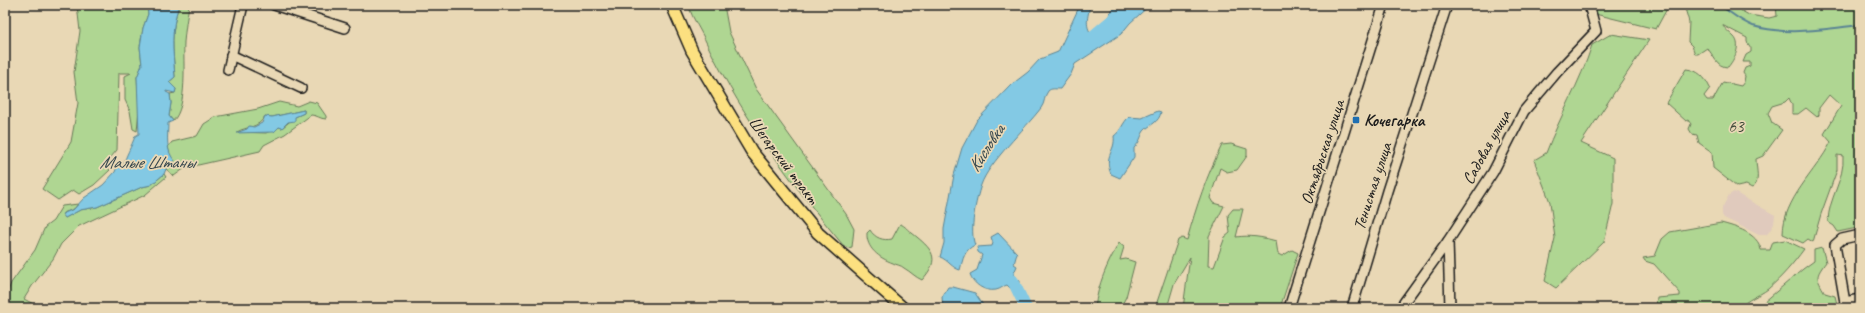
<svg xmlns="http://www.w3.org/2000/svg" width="1865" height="313" viewBox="0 0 1865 313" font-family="Caveat,sans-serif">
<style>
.built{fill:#e0cabd}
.green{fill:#afd692;stroke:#667957;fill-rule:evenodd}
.water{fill:#83c9e4;stroke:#5a8494}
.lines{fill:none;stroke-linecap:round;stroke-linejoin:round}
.stream{stroke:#5a8494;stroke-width:2}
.river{stroke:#83c9e4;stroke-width:12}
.minor-casing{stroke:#1c1c1c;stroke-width:12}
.major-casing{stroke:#1c1c1c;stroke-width:14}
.minor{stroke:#e9d8b5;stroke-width:9}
.major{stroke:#fce080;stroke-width:11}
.poi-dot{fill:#1f6fb2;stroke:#e9d8b5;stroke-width:1.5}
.labels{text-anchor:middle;stroke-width:3.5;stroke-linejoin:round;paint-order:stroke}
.poi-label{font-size:17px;font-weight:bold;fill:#1c1c1c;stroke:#e9d8b5;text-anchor:start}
.park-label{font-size:17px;fill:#414a3a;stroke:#e9d8b5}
.street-label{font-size:17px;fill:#1c1c1c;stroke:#e9d8b5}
.water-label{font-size:18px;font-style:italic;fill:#36474e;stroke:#e9d8b5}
</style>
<rect width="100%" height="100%" fill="#e9d8b5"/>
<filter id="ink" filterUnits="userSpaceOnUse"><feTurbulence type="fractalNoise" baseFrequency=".025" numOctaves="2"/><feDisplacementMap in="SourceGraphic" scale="8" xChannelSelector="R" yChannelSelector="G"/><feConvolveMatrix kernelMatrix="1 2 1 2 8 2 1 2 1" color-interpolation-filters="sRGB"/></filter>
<g filter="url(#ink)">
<polygon class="built" points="1734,192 1775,215 1774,224 1769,232 1766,235 1759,235 1724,218 1722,215 1722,208 1729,195"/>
<g class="green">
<polygon points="77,5 147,5 148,14 143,28 140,47 142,65 137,77 139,109 137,131 133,129 130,111 125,100 125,76 131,73 119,73 117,150 105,164 110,170 94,185 79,194 73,190 58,200 42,189 71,142 78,103 74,72 80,31"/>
<path d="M179,5h10c-2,12 -4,25 -5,37 -1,20 4,64 -11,79l-4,-5 2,-13 -1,-9 5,-1 1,-4 -7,-7 6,-5c-2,-28 -5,-45 4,-72z"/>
<path d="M688,5h36l5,27 27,57 90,125 8,15 -2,18 -4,1 -5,-3c-52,-62 -99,-126 -135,-199 -6,-14 -15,-26 -20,-41z"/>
<polygon points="1594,5 1669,5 1656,29 1595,14"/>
<path d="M1684,5h47l18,10 20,3 8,-2 -1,-11h84v220l-3,3 -19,4 -4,-6 -6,-4c0,-23 17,-43 15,-66l-6,-1v15l-16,44 -8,28 -5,-3 -5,4 -20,-9c0,-35 33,-62 48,-92l-7,-8 17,-28 -12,-11 -10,13v7l-2,2 -11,-9 -8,6h-6v-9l-3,-7 -4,4 -13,4 -4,7 4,10 10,7 -19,26 -7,3c0,10 5,24 -4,29l-6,-3 -9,2 -24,-19 -1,-16 -13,-9 -2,-8 -5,-1 -3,-5 2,-5 -3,-4 -2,1 -20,-18 20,-34c12,1 19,8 24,19l-6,8 3,4h6l10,-18 18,4 3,-4 1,-6 -2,-3 2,-5 5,-2v-4h-7l3,-7 5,-3v-4l-4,-6v-4l-25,-13c3,4 8,8 12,12 8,8 0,23 -6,30 -12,0 -14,-12 -21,-19l-9,6h-3l-3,-8 -4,-4 1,-20z"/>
<path d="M1611,34l38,6 -68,103 32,15v46l-9,38 -48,46 -11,-7 10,-43 -5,-36 -16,-42 12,-7c14,-37 34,-70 46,-108z"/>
<path d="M309,101l8,2 9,13v3c-6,0 -9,-4 -15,-4l-26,19 -21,11 -4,6 -75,17 -11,8 -8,-7 4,-13 -2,-9 4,-5 25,-6 7,-12 11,-7 43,-8 21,-7 18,4zM304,110v3l-9,4 -13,11 -3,-1 -13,6 -29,-1c10,-6 21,-3 28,-16l7,1z"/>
<path d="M1231,144l16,5v7l-10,14 -10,2 -7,-4 -10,30 3,5 11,3 -15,30 -1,30 6,1 11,-30 5,-4 -2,-18 5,-6h10l-7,28c14,-2 26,0 40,4l2,13 4,2 10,-6 6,3 -18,55h-97l7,-51 -16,27 -7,24h-12l23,-68 4,-2 5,2c9,-33 20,-65 35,-95z"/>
<polygon points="164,174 166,177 145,195 79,226 61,244 53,259 32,286 24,299 41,308 5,308 5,300 11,283 35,250 45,227 53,221 62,206 78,204 74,209 63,213 65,218 80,210 97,207 142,187 151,185"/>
<path d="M1721,223c15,4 37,10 40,27h9l3,-8 12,-2 19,9c-11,15 -22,28 -36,40 -9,7 -21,10 -28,19h-84l1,-10 23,-2v-3l-26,-29 -9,-3 -2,-3 12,-2 7,-17 8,-7z"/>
<path d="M900,224c6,2 7,6 12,9 20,16 30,25 10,47 -7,-3 -11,-8 -18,-12 -3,-3 -8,-3 -11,-5 -14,-5 -27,-15 -26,-30l3,-3c5,8 13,11 22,9z"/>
<path d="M1119,243l5,4 -4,13 6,-1 9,3 -9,35 -6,11h-25c3,-24 12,-44 24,-65z"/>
<path d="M1822,248l4,14c-11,15 -10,15 -1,31l10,3 3,12h-81l46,-39 11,-8v-11z"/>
</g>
<g class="water">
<path d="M147,5h32c-9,27 -6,44 -4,72l-6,5 7,7 -1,4 -9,-2v1l4,2 1,9 -2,13 4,5 -5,2c0,13 -3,28 7,38l-7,3 -4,10 -13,11 -9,2 -45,20 -17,3 -15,8 -3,-4 12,-5 10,-11 19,-13 12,-13 3,-8 6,2c-1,-6 9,-22 11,-30l4,-2 -2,-57 5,-12 -2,-18 3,-19 5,-14z"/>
<path d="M1080,5h10c-3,16 -6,22 6,35l5,-5 5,-15 9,-15h35l-20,18 -9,11 -46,30 -4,10 -11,15c-5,0 -9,-1 -12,2 -4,5 -3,12 -7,17 -16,21 -52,54 -60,77 -5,15 -12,46 -6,60 -11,5 -12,14 -15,25 -8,-2 -12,-10 -20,-13l4,-14v-14l10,-54 8,-27 15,-28 34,-35 17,-13 12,-13 18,-7z"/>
<polygon points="304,110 304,113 295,117 295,121 288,122 282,128 279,127 274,132 236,133 247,129 249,126 254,127 262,123 265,116 272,117"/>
<path d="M1158,111l3,1c-2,11 -11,12 -17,19 -4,6 -3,10 -10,17v9l-14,21 -9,-4c-8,-19 5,-22 3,-38 7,-5 9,-14 15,-19l13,1z"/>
<path d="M998,233l19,20 -3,11 3,2 -3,7v3l6,5v14l-5,-2 -8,-8c-4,1 -6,4 -11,5 -12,2 -23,-6 -26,-16l7,-4 5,-15 -4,-3 -1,-5 15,-1 1,-3 -2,-6z"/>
<polygon points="948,287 953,287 975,293 985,308 943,308 942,297"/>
</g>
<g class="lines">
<path class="stream" d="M1719,5c10,6 22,17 34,21 35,10 72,3 107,-1"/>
<g class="river">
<polyline points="1080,47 1130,5"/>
<polyline points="1013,281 1026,308"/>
</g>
<defs>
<g id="minor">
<polyline points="274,5 345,28"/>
<polyline points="231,55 301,88"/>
<polyline points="228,70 243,5"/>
<polyline points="1448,241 1450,308"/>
<polyline points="1845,302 1860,299"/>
<polyline points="1289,308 1384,5"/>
<polyline points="1352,308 1387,191 1447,5"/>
<polyline points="1400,308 1448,241 1493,172 1524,111 1557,72 1596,31 1589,5"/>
<polyline points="1846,308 1835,245 1842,239 1860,235"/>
</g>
<polyline id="major" points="672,5 692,51 752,152 818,233 903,308"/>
</defs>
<use href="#minor" class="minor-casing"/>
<use href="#major" class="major-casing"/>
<use href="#minor" class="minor"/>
<use href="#major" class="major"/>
</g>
</g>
<rect class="poi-dot" x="1352" y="116" width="8" height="8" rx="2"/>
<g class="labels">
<g class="poi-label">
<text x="1364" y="126">Кочегарка</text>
</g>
<g class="park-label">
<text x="1736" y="132">63</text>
</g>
<g class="street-label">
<text transform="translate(1486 147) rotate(-61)" y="6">Садовая улица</text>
<text transform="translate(1322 152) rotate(-72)" y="6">Октябрьская улица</text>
<text transform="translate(784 160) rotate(53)" y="6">Шегарский тракт</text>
<text transform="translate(1372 186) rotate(-72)" y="6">Тенистая улица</text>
</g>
<g class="water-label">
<text transform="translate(986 148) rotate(-57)" y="6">Кисловка</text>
<text x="147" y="168">Малые Штаны</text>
</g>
</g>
<rect width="1865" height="313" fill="none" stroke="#e9d8b5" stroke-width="20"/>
<rect x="10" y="10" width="1845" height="293" fill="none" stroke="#1c1c1c" stroke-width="1.5" filter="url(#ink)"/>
</svg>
